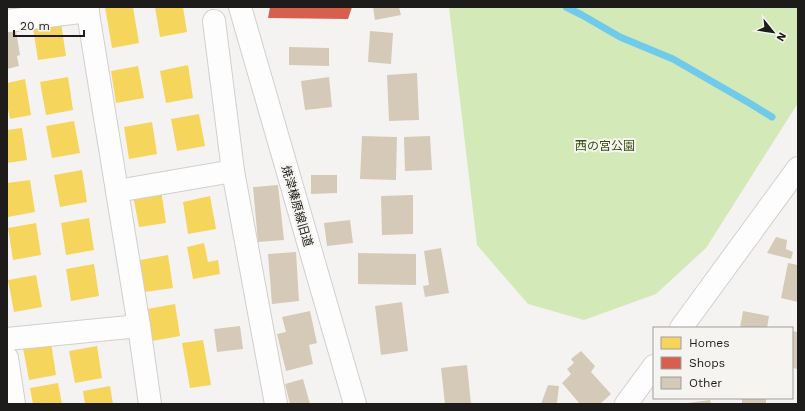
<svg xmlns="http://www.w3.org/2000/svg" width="805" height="411" viewBox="0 0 805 411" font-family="'Work Sans','Noto Sans JP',sans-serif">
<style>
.green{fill:#d3e9b8}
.homes{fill:#f6d55c}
.shops{fill:#d6604d}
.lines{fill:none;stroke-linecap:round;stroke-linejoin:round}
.stream{stroke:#70cbeb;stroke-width:7}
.building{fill:#d5cab7}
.minor-casing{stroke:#d1cfce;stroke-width:24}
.minor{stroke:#fefdfd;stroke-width:22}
.labels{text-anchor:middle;stroke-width:4;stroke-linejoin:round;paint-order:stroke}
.park-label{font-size:12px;fill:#375010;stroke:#f6f4f0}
.street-label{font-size:12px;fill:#1d1c1a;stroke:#f6f4f0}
</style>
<rect width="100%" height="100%" fill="#f5f3f1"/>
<polygon class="green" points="449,7 798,7 798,103 706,248 656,294 584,320 528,304 477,245"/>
<g class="homes">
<polygon points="105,7 133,7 139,43 112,48"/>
<polygon points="155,7 183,7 187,32 160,37"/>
<polygon points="61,23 66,56 38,60 33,28"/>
<polygon points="188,65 193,98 166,103 160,71"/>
<polygon points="138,66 144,98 116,103 111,71"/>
<polygon points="68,77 73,110 46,115 40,82"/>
<polygon points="25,79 31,115 10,119 7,105 7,83"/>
<polygon points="199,114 205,146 177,151 171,119"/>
<polygon points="74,121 80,153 52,158 46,126"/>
<polygon points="152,122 157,154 129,159 124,127"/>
<polygon points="22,128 27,160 7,163 7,130"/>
<polygon points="82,170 87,202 60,207 54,175"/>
<polygon points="30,180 35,212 8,217 7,183"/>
<polygon points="161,190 166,223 139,227 133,195"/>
<polygon points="210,196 216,229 188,234 183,202"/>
<polygon points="89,218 94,250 66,255 61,223"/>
<polygon points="36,223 41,255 13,260 8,228"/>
<polygon points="204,243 208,262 218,260 220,274 193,279 187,247"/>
<polygon points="168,255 173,288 145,292 140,260"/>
<polygon points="94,264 99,296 71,301 66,269"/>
<polygon points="36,275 42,307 14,312 8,280"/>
<polygon points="175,304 180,336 152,341 147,309"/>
<polygon points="203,340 211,385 190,388 182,343"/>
<polygon points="51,343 56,375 29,380 23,348"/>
<polygon points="97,346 102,378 75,383 69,351"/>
<polygon points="58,383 62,404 33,404 30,388"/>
<polygon points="110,386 113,404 85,404 83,391"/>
</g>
<polygon class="shops" points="270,7 352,7 348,19 268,18"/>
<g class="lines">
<polyline class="stream" points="566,7 582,15 620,37 673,59 751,104 772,117"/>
</g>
<g class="building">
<polygon points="373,7 399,7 401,15 375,20"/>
<polygon points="16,31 20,55 17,56 19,66 7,69 7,33"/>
<polygon points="370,31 393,33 391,64 368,62"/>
<polygon points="289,47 329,48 329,66 289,65"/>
<polygon points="417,73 419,120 389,121 387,75"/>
<polygon points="329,77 332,107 305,110 301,81"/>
<polygon points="362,136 397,137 396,180 360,179"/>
<polygon points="430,136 432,170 405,171 404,137"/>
<polygon points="311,175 337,175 337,193 311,194"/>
<polygon points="278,185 284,240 258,242 253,187"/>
<polygon points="413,195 413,234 382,235 381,196"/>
<polygon points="350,220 353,243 327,246 324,223"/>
<polygon points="776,237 787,240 786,249 793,252 791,259 767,253"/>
<polygon points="441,248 449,293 425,297 423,286 429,285 424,251"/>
<polygon points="296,252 299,301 272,304 268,254"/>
<polygon points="358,253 416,254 416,285 358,284"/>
<polygon points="788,263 798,265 798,302 781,298"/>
<polygon points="402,302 408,351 381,355 375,306"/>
<polygon points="310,311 317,343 309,345 313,364 286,371 277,334 286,332 282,317"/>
<polygon points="743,311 769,316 767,328 740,328"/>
<polygon points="240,326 243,349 217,352 214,329"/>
<polygon points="792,331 798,332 798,369 792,368"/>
<polygon points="581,351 595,366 591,372 611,394 600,404 580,404 562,383 571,374 567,369 574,363 571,359"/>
<polygon points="467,365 471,404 445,404 441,368"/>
<polygon points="303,379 310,404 290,404 285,384"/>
<polygon points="548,385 559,386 557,403 556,404 541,404"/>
<rect x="742" y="398" width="24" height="6"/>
<polygon points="710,400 711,404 687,404 687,403"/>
</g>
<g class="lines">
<defs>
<g id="minor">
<polyline points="87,7 139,326 150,404"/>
<polyline points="240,7 355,404"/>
<polyline points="7,21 88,11"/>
<polyline points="214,21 233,171 276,404"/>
<polyline points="117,191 233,171"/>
<polyline points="681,328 798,168"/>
<polyline points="7,339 139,326"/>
<polyline points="7,358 14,404"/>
<polyline points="626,404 654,366"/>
</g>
</defs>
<use href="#minor" class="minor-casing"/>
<use href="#minor" class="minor"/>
</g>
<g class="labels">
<g class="park-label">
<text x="605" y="150">西の宮公園</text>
</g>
<g class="street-label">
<text transform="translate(297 206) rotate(74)" y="4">焼津榛原線旧道</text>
</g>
</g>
<rect width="805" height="411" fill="none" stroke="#1d1c1a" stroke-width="16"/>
<rect x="653" y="327" width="140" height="72" fill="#f6f4f0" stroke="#9f9e9a"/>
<rect x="661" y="337" width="20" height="12" fill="#f6d55c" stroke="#9f9e9a"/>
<text x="689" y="347" font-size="12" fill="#1d1c1a">Homes</text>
<rect x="661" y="357" width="20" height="12" fill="#d6604d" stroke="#9f9e9a"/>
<text x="689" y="367" font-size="12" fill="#1d1c1a">Shops</text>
<rect x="661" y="377" width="20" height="12" fill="#d5cab7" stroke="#9f9e9a"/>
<text x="689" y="387" font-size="12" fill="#1d1c1a">Other</text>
<g transform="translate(773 32) rotate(120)" stroke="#f6f4f0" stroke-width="3" paint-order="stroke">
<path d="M0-3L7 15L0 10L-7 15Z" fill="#1d1c1a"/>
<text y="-6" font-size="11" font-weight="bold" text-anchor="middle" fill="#1d1c1a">N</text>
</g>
<path d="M14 30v6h70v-6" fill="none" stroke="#1d1c1a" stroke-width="2"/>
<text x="20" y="30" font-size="12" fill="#1d1c1a" stroke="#f6f4f0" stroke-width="3" paint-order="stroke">20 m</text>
</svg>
